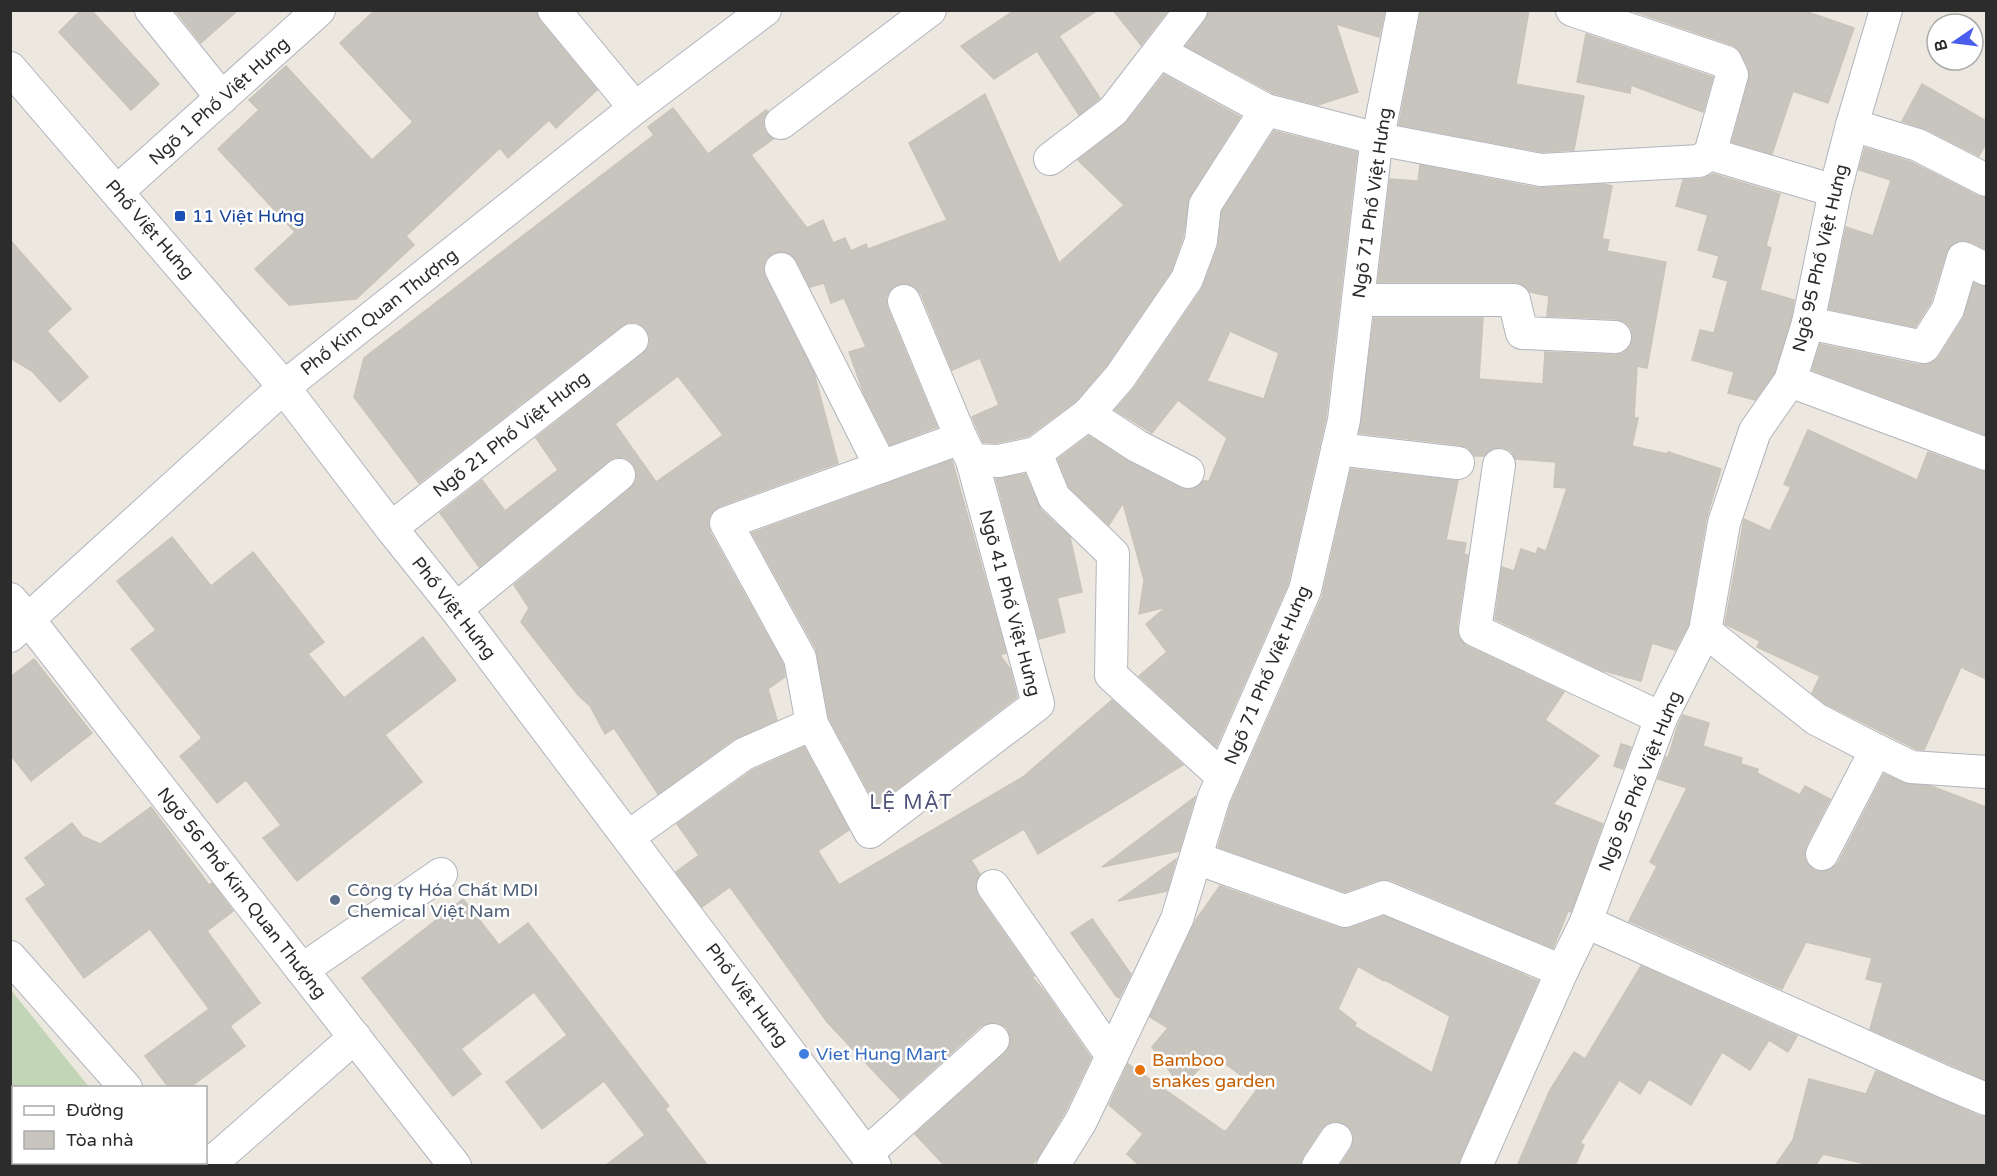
<svg xmlns="http://www.w3.org/2000/svg" width="1997" height="1176" viewBox="0 0 1997 1176" font-family="'Varela Round',sans-serif">
<style>
.cemetery{fill:#c3d5b7}
.building{fill:#c8c4be;stroke:#c8c4b9;stroke-width:1.5;fill-rule:evenodd}
.lines{fill:none;stroke-linecap:round;stroke-linejoin:round}
.minor-casing{stroke:#b2b4be;stroke-width:34}
.minor{stroke:#fff;stroke-width:32}
.transit-dot{fill:#1a4fb4;stroke:#fff;stroke-width:2}
.service-dot{fill:#5c6f8a;stroke:#fff;stroke-width:2}
.shop-dot{fill:#3f7fe0;stroke:#fff;stroke-width:2}
.food-dot{fill:#e8710a;stroke:#fff;stroke-width:2}
.labels{text-anchor:middle;stroke-width:5;stroke-linejoin:round;paint-order:stroke}
.street-label{font-size:18px;fill:#2c2c2c;stroke:#fff}
.transit-label{font-size:18px;fill:#164399;stroke:#fff;text-anchor:start}
.service-label{font-size:18px;fill:#4e5e75;stroke:#fff;text-anchor:start}
.shop-label{font-size:18px;fill:#366cbe;stroke:#fff;text-anchor:start}
.food-label{font-size:18px;fill:#c56008;stroke:#fff;text-anchor:start}
.neighbourhood-label{font-size:20px;letter-spacing:1.5px;fill:#4f5379;stroke:#fff}
</style>
<rect width="100%" height="100%" fill="#ece8df"/>
<polygon class="cemetery" points="11,990 89,1087 14,1088 14,1162 149,1162 152,1165 11,1165"/>
<g class="building">
<polygon points="81,10 91,10 159,84 131,110 59,32"/>
<polygon points="175,10 238,10 201,43"/>
<polygon points="375,10 536,10 540,21 597,90 556,128 549,120 508,158 500,148 406,236 414,245 356,299 289,305 255,269 295,232 218,149 259,110 249,100 286,66 372,160 413,122 340,43"/>
<polygon points="1015,10 1098,10 1059,36 1100,98 1079,115 1037,51 994,79 961,46"/>
<polygon points="1113,10 1168,10 1141,45"/>
<polygon points="1209,10 1385,10 1379,37 1336,24 1358,92 1318,105 1273,93 1186,46 1205,21"/>
<polygon points="1421,10 1529,10 1516,84 1584,96 1574,150 1542,152 1399,125"/>
<polygon points="1630,10 1802,10 1854,28 1828,103 1793,91 1772,154 1732,142 1749,79 1748,67 1738,49 1732,45"/>
<polygon points="1586,34 1713,77 1703,112 1631,85 1630,93 1577,82"/>
<path d="M1164,75l76,42 -50,79 -7,41 -12,34 -65,95 -30,35 -48,35 -31,7 -14,-1 -11,-25 27,-12 -19,-47 -28,12 -31,-76 -7,-8 -8,-3 -9,2 -7,5 -4,8 1,9 50,120 -47,18 -26,-51 -15,-42 17,-5 -22,-49 -13,5 -7,-20 -14,4 -13,-26 -7,-7 -7,-3 -10,2 -7,6 -3,8 2,10 49,96 24,90 -118,43 -9,7 -3,9 2,10 73,132 2,13 -17,12 9,31 -43,19 -76,55 -44,-66 -9,6 -15,-28 -12,-11 -57,-73 8,-14 -15,-23 116,-96 6,-8 1,-8 -4,-9 -8,-6 -10,-1 -7,4 -129,106 -39,-54 42,-33 23,31 53,-41 -22,-32 107,-84 6,-8 1,-8 -4,-9 -8,-6 -9,-1 -8,4 -202,157 -65,-86 10,-39 290,-223 -6,-8 25,-19 35,46 58,-44 2,2 -4,5 -1,9 3,7 7,6 -22,16 56,73 16,-8 10,23 12,-5 6,13 15,-7 2,5 79,-29 -38,-77 76,-49 74,169 65,-58 -46,-45 49,-38zM678,376l45,59 -67,47 -41,-58z"/>
<polygon points="1922,84 1986,121 1986,143 1979,156 1926,129 1902,121"/>
<path d="M1274,131l83,21 -31,265 -38,167 -72,163 -77,-71 28,-24 -21,-28 20,-17 -27,7 5,-34 -21,-77 -14,22 -40,-38 -11,-28 31,-23 40,26 51,26 10,2 7,-3 6,-6h6l18,-43 -49,-38 -26,33 -37,-23 20,-23 67,-98 16,-42 4,-36zM1230,331l49,22 -15,46 -57,-18z"/>
<polygon points="1865,148 1911,162 1978,196 1986,198 1986,249 1971,242 1961,240 1951,245 1946,253 1931,302 1915,327 1829,309 1846,227 1873,236 1891,180 1859,170"/>
<polygon points="1420,165 1538,188 1604,184 1612,186 1602,239 1609,240 1607,251 1666,262 1647,368 1637,366 1634,418 1638,418 1632,446 1667,454 1668,452 1721,469 1706,520 1688,625 1675,650 1652,643 1641,681 1601,670 1495,619 1502,567 1514,571 1521,549 1536,554 1538,548 1546,551 1567,488 1554,487 1556,462 1516,459 1511,451 1502,447 1492,449 1484,456 1474,456 1468,448 1460,445 1359,433 1374,318 1483,318 1479,379 1543,384 1545,352 1615,355 1624,353 1630,346 1633,338 1631,328 1625,322 1616,319 1547,316 1549,296 1530,292 1522,284 1514,282 1378,282 1390,179 1418,181"/>
<polygon points="1713,174 1780,194 1766,246 1771,248 1760,290 1794,300 1791,319 1774,373 1755,400 1728,393 1734,372 1692,360 1700,330 1714,333 1728,281 1713,277 1719,256 1698,250 1708,215 1676,206 1683,180 1701,179"/>
<polygon points="10,240 71,309 47,331 88,377 60,402 32,371 10,358"/>
<polygon points="1974,283 1986,287 1986,435 1812,370 1820,344 1920,365 1932,363 1939,357 1963,319"/>
<polygon points="1808,430 1917,480 1928,452 1980,471 1986,472 1986,679 1961,667 1924,750 1916,749 1826,704 1812,693 1820,676 1757,647 1760,641 1725,624 1744,519 1770,531 1791,487 1784,484"/>
<polygon points="952,460 1006,653 1000,655 1010,669 1017,697 876,805 829,718 816,649 752,533"/>
<polygon points="1351,469 1458,481 1446,540 1466,543 1464,554 1468,555 1457,627 1459,638 1467,646 1564,692 1545,720 1599,756 1553,804 1603,824 1571,912 1568,911 1553,948 1391,880 1378,880 1345,892 1218,847 1231,803 1322,597"/>
<polygon points="1025,474 1041,510 1070,537 1082,592 1057,598 1065,632 1039,639 996,479"/>
<polygon points="172,537 211,586 253,552 324,642 308,654 344,698 423,637 456,680 385,735 422,782 297,881 263,838 281,825 246,780 217,803 180,756 202,738 131,649 156,630 117,581"/>
<polygon points="34,659 92,733 31,781 10,754 10,677"/>
<polygon points="1112,700 1183,765 1038,854 1024,829 971,860 980,874 977,879 975,887 978,896 1034,976 1032,977 1045,992 1091,1058 1065,1112 1037,1159 1030,1166 945,1166 915,1134 1005,1053 1010,1045 1010,1036 1007,1028 998,1023 989,1023 981,1026 900,1099 827,1022 730,887 702,907 676,872 699,855 677,824 753,770 804,747 849,830 818,851 839,885 1023,777"/>
<polygon points="1683,715 1709,723 1703,746 1742,758 1741,764 1758,769 1757,773 1800,795 1805,786 1830,799 1806,846 1804,854 1807,863 1814,870 1822,872 1831,869 1838,863 1884,774 1904,783 1931,786 1986,807 1986,1080 1870,1029 1883,983 1866,979 1872,958 1806,942 1782,989 1629,921 1657,866 1650,862 1687,788 1658,779 1666,757 1668,758 1678,725"/>
<polygon points="1621,744 1631,747 1623,769 1614,766"/>
<polygon points="1195,797 1179,851 1102,867"/>
<polygon points="151,807 209,885 212,883 233,911 207,931 260,1003 230,1026 245,1046 189,1088 169,1088 145,1056 209,1009 150,929 84,978 26,899 46,885 25,858 72,823 82,836 100,844"/>
<polygon points="1176,859 1167,891 1118,901"/>
<path d="M1220,886l119,42h12l33,-12 154,65 -78,178 -2,7h-118l11,-17 3,-9 -2,-9 -6,-7 -9,-3 -9,2 -7,6 -18,27 -3,10h-160l-13,-12 16,-20 -34,-29 19,-41 96,67 3,-1 31,-42 -46,-34 -30,34 -30,-41 16,-19 -18,-11 46,-97zM1358,966l26,15 1,-1 65,36 -18,57 -78,-47 2,-3 -18,-14z"/>
<polygon points="463,899 499,945 528,923 669,1106 665,1109 708,1166 605,1166 645,1135 604,1081 542,1129 506,1082 567,1035 534,992 461,1049 481,1074 453,1096 362,978"/>
<polygon points="1092,919 1131,974 1119,998 1116,996 1071,933"/>
<polygon points="1641,966 1797,1036 1788,1052 1769,1040 1750,1070 1722,1052 1691,1105 1649,1079 1640,1094 1619,1080 1580,1143 1584,1145 1575,1166 1517,1166 1550,1090 1574,1052 1585,1059"/>
<polygon points="1876,1071 1979,1116 1986,1117 1986,1166 1875,1166 1823,1154 1815,1166 1775,1166 1793,1140 1809,1079 1866,1094"/>
</g>
<g class="lines">
<defs>
<g id="minor">
<polyline points="151,10 222,98"/>
<polyline points="554,10 635,108"/>
<polyline points="1572,10 1726,62 1732,75 1710,154"/>
<polyline points="10,68 275,376 391,528 456,609 875,1166"/>
<polyline points="1266,110 1378,139 1541,170 1699,161 1710,154 1835,191"/>
<polyline points="781,123 930,10"/>
<polyline points="1852,125 1918,145 1986,180"/>
<polyline points="1050,159 1113,111 1191,10"/>
<polyline points="118,191 319,10"/>
<polyline points="781,269 881,467"/>
<polyline points="1358,300 1514,300 1522,333 1615,337"/>
<polyline points="904,301 961,438"/>
<polyline points="1808,323 1924,347 1948,309 1963,258 1986,269"/>
<polyline points="1790,381 1986,454"/>
<polyline points="1088,414 1137,446 1188,472"/>
<polygon points="961,438 972,460 1038,704 870,832 812,724 800,658 726,523"/>
<polyline points="1337,449 1458,463"/>
<polyline points="1036,453 1054,497 1113,554 1111,675 1223,777"/>
<polyline points="972,460 999,461 1036,453 1088,414 1120,377 1187,279 1201,241 1205,205 1266,110 1160,52"/>
<polyline points="1499,465 1475,630 1661,718"/>
<polyline points="391,528 632,340"/>
<polyline points="10,599 29,620 455,1166"/>
<polyline points="456,609 619,475"/>
<polyline points="1705,631 1816,719 1876,750 1911,767 1986,772"/>
<polyline points="10,636 284,387 635,108 765,10"/>
<polyline points="628,837 744,754 812,724"/>
<polyline points="1822,854 1876,750"/>
<polyline points="1196,858 1345,911 1384,897 1562,971"/>
<polyline points="993,886 1112,1056"/>
<polyline points="1586,922 1945,1082 1986,1099"/>
<polyline points="10,957 126,1088"/>
<polyline points="302,970 441,874"/>
<polyline points="866,1154 993,1040"/>
<polyline points="208,1166 355,1037"/>
<polyline points="1053,1166 1081,1121 1177,919 1214,797 1305,590 1344,420 1375,153 1403,10"/>
<polyline points="1318,1166 1336,1139"/>
<polyline points="1476,1166 1562,971 1586,922 1661,718 1705,631 1724,523 1755,431 1790,381 1808,323 1835,191 1852,125 1886,10"/>
</g>
</defs>
<use href="#minor" class="minor-casing"/>
<use href="#minor" class="minor"/>
</g>
<rect class="transit-dot" x="174" y="210" width="12" height="12" rx="3"/>
<circle class="service-dot" cx="335" cy="900" r="6"/>
<circle class="shop-dot" cx="804" cy="1054" r="6"/>
<circle class="food-dot" cx="1140" cy="1070" r="6"/>
<g class="labels">
<g class="street-label">
<text transform="translate(219 101) rotate(-42)" y="6">Ngõ 1 Phố Việt Hưng</text>
<text transform="translate(1372 203) rotate(-82)" y="6">Ngõ 71 Phố Việt Hưng</text>
<text transform="translate(150 229) rotate(49)" y="6">Phố Việt Hưng</text>
<text transform="translate(1820 258) rotate(-77)" y="6">Ngõ 95 Phố Việt Hưng</text>
<text transform="translate(379 312) rotate(-38)" y="6">Phố Kim Quan Thượng</text>
<text transform="translate(511 434) rotate(-38)" y="6">Ngõ 21 Phố Việt Hưng</text>
<text transform="translate(1010 603) rotate(75)" y="6">Ngõ 41 Phố Việt Hưng</text>
<text transform="translate(454 608) rotate(52)" y="6">Phố Việt Hưng</text>
<text transform="translate(1267 675) rotate(-67)" y="6">Ngõ 71 Phố Việt Hưng</text>
<text transform="translate(1640 781) rotate(-68)" y="6">Ngõ 95 Phố Việt Hưng</text>
<text transform="translate(242 893) rotate(52)" y="6">Ngõ 56 Phố Kim Quan Thượng</text>
<text transform="translate(747 995) rotate(53)" y="6">Phố Việt Hưng</text>
</g>
<g class="transit-label">
<text x="192" y="222">11 Việt Hưng</text>
</g>
<g class="service-label">
<text x="347" y="896">Công ty Hóa Chất MDI<tspan x="347" dy="21">Chemical Việt Nam</tspan></text>
</g>
<g class="shop-label">
<text x="816" y="1060">Viet Hung Mart</text>
</g>
<g class="food-label">
<text x="1152" y="1066">Bamboo<tspan x="1152" dy="21">snakes garden</tspan></text>
</g>
<g class="neighbourhood-label">
<text x="911" y="809">LỆ MẬT</text>
</g>
</g>
<rect width="1997" height="1176" fill="none" stroke="#2c2c2c" stroke-width="24"/>
<rect x="12" y="1086" width="195" height="78" fill="#ffffff" stroke="#ababab" stroke-width="1.5"/>
<rect x="24" y="1106" width="30" height="9" fill="#ffffff" stroke="#ababab" stroke-width="1.5"/>
<text x="66" y="1116" font-size="18" fill="#2c2c2c">Đường</text>
<rect x="24" y="1131" width="30" height="18" fill="#c8c4be" stroke="#ababab" stroke-width="1.5"/>
<text x="66" y="1146" font-size="18" fill="#2c2c2c">Tòa nhà</text>
<g transform="translate(1955 42) rotate(256)"><circle r="28" fill="#ffffff" stroke="#ababab" stroke-width="1.5"/>
<path d="M0-4.5L10 22L0 15L-10 22Z" fill="#4b5ded"/>
<text y="-9" font-size="16" font-weight="bold" text-anchor="middle" fill="#2c2c2c">B</text>
</g>
</svg>
